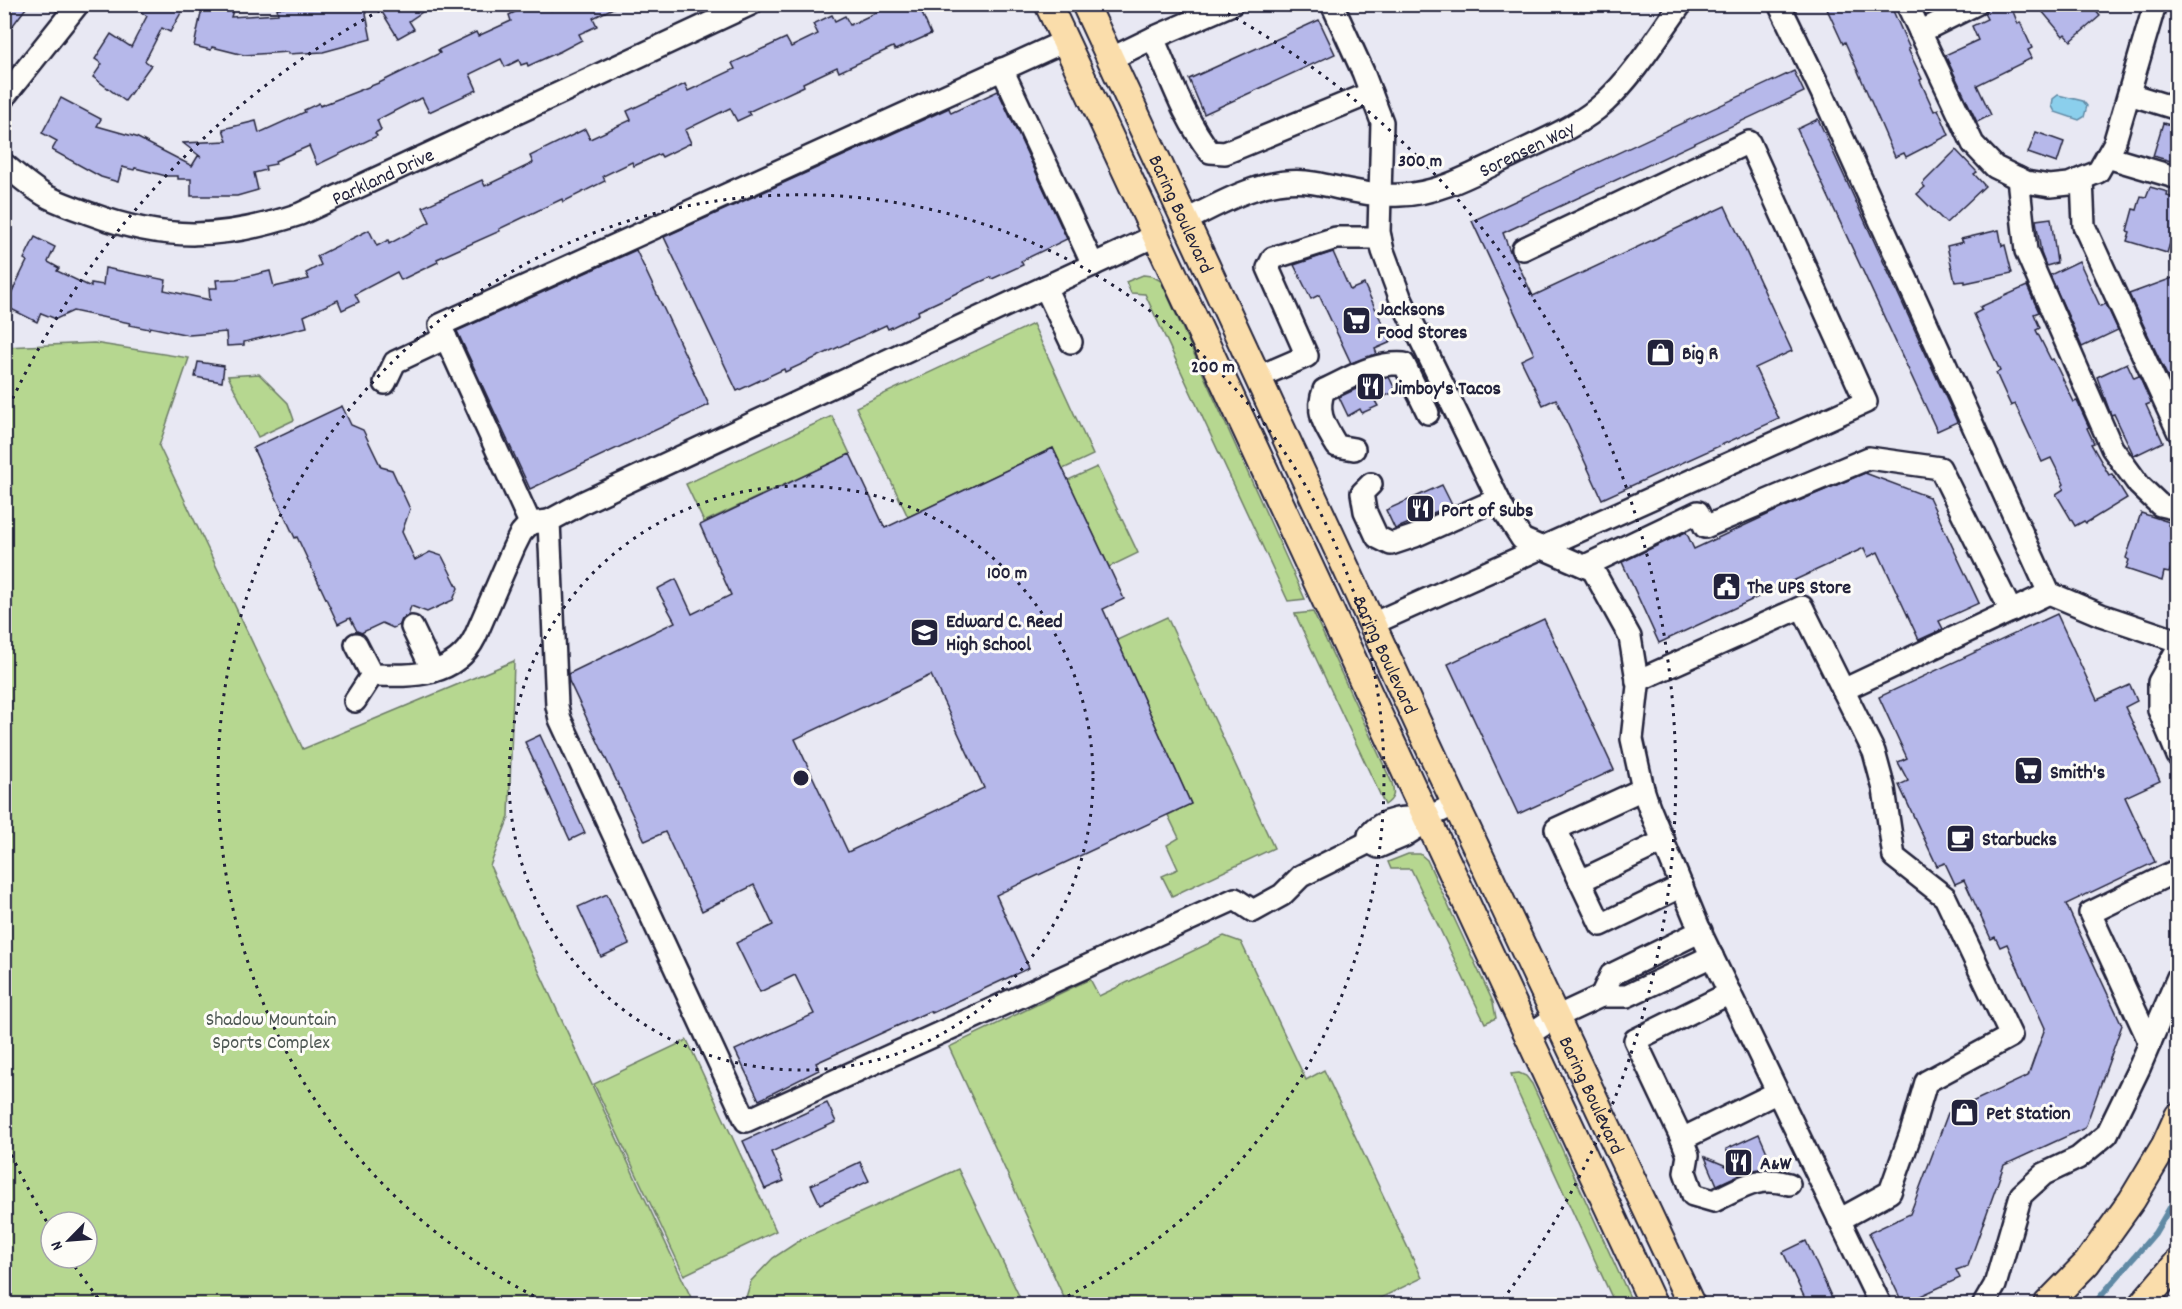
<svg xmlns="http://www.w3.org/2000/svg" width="2182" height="1309" viewBox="0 0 2182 1309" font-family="Dekko,sans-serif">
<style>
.green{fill:#b6d790;stroke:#6c7c66;stroke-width:1.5;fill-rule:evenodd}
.water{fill:#8bcfec;stroke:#618aa5;stroke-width:1.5}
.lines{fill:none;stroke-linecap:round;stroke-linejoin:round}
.stream{stroke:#618aa5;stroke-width:6}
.building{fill:#b6b8ea;stroke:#22223b;stroke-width:1.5;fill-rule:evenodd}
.minor-casing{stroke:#22223b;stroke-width:26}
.major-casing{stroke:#22223b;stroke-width:30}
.minor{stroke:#fdfcf7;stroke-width:21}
.major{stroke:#faddab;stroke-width:26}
.ring{fill:none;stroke:#22223b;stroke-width:3;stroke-dasharray:3 6}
.labels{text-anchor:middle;stroke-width:6;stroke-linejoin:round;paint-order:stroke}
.street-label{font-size:20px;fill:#22223b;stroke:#fdfcf7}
.poi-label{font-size:20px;font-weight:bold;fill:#22223b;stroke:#fdfcf7;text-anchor:start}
.park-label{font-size:20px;fill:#4e5854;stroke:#fdfcf7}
.centre{fill:#22223b;stroke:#fdfcf7;stroke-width:3}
.ring-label{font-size:18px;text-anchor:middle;font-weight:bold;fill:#22223b;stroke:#fdfcf7;stroke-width:6;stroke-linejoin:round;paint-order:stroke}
</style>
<rect width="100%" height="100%" fill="#e8e8f3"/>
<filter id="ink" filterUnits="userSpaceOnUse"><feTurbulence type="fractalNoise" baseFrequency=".0167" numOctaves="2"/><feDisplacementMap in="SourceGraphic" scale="12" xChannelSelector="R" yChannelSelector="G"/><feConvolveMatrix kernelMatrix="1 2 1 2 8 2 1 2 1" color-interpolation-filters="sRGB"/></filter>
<g filter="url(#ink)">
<g class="green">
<polygon points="1143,275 1152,276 1161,281 1305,599 1288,601 1145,294 1131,293 1126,282"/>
<polygon points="1033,324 1093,455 1063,469 1053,448 908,517 856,407"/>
<path d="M94,343l95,15 -30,88 144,303 211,-88 -5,156 -19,49 204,438h-689v-957zM51,1222h36v36h-36z"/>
<polygon points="259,374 288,403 294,420 258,437 228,376"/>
<polygon points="832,416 850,454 704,522 686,484"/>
<polygon points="1097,467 1138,553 1109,567 1068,480"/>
<path d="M1313,612l79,171c3,11 2,16 -7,22l-90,-191z"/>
<polygon points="1167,617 1274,848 1172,896 1162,876 1178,869 1167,845 1179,838 1168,815 1191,804 1117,640"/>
<polygon points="1408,854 1420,854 1427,860 1493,1002 1496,1018 1485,1023 1411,869 1391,869 1388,862"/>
<polygon points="1224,936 1241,942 1306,1080 1324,1070 1422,1278 1368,1304 1115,1304 1111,1298 1097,1304 1067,1304 949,1047 1090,979 1099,996"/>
<polygon points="687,1040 776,1231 684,1275 594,1084"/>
<polygon points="1519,1073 1526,1076 1532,1084 1633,1304 1615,1304 1518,1093 1511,1074"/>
<polygon points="958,1169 1023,1304 744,1304 751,1281 773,1258 802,1239"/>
</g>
<polygon class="water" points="2058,95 2083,101 2087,106 2084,117 2079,120 2055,112 2052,106 2053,99"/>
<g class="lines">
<polyline class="stream" points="2094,1304 2155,1233 2178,1194"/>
</g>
<g class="building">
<polygon points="4,4 29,4 4,37"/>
<polygon points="129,4 186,4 170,32 162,28 145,61 151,65 125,101 93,77 102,64 95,59 111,34 131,47 147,16"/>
<polygon points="203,4 235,4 231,17 278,14 277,8 284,8 284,4 364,4 371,39 323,52 288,54 288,52 244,55 212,47 211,50 194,46"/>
<polygon points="377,4 434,4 409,21 414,29 398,38"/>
<polygon points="531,4 548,4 551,10 564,4 621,4 593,18 597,26 579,34 582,40 561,51 528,66 527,63 521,65 519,60 505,67 501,59 470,74 477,90 429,112 422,98 412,102 377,120 381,130 375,133 377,136 317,165 309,146 275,161 276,164 265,166 266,170 254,173 258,190 237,196 191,196 191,179 178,179 178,176 166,176 135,168 134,170 122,167 118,182 101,177 52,150 57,141 42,133 61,98 101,119 97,126 136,137 192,166 198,156 201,157 183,143 227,141 223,129 256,121 259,133 305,112 304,110 319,103 320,106 381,82 440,53 438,50 470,35 476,32 478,36 511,21 509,15"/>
<polygon points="894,4 897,4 899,10 914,4 918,12 921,11 931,34 895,50 893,47 839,72 837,67 803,83 804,86 748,112 750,115 737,121 730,108 685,130 691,143 662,157 660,154 634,166 632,162 603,176 605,181 563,202 562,199 499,229 500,231 437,259 438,262 401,280 397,272 355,294 359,302 342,310 338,300 304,316 307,327 244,342 244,345 227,346 226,332 189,335 150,327 149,329 129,325 130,323 73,311 56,319 41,313 37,322 5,306 27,261 24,259 35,237 55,247 48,262 59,268 57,271 91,287 91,283 103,285 105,268 166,280 164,290 210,300 209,288 217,288 216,280 236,279 270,271 274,287 309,279 306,273 321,265 317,256 369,230 377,246 388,240 389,244 430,222 423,207 482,180 485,186 533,163 530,156 585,129 590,139 631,120 627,111 655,98 685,84 688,91 735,69 732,63 786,38 791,47 818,34 813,24 832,15 835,21 845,16 850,25"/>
<polygon points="1837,4 1890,4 1910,49 1908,49 1922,79 1920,80 1934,111 1938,109 1949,135 1906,157 1904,153 1895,157 1857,69 1845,42 1843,44 1827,9"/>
<polygon points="1989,4 2010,4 2018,24 2020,22 2032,48 2028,50 2032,58 1977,85 1991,115 1977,122 1945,55 1978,40 1972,26 1987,19 1984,13"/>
<polygon points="2036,4 2090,4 2100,16 2071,41 2065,34 2063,36"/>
<polygon points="1319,20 1335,54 1204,114 1189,79"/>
<polygon points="1794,71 1804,92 1503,233 1511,254 1516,260 1533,296 1725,206 1792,351 1755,368 1779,419 1602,499 1556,399 1543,405 1521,360 1534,354 1472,221"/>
<polygon points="998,91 1067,239 1021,261 1023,265 992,279 991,277 918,311 919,314 888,329 886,325 785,372 784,369 737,391 664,237 949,108 951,113"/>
<polygon points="1818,119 1957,422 1937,431 1797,129"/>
<polygon points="2163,123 2178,127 2178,163 2153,156"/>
<polygon points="2036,132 2064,142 2057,163 2028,153"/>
<polygon points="1956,150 1977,172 1974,174 1985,186 1946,223 1917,194 1925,187 1922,184"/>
<polygon points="2150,187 2168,192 2167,196 2178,199 2178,217 2167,253 2127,241 2130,232 2127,231 2133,209 2137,210 2141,196 2146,197"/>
<polygon points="2051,218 2057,263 2046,266 2041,253 2036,220"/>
<polygon points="1999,230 2002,246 2005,245 2012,273 1965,283 1965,281 1955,282 1947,246 1963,242 1961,239"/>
<polygon points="636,250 709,405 530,489 457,331"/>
<polygon points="1333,252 1350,290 1364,284 1391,342 1375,349 1377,354 1351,363 1319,295 1311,299 1294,265"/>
<polygon points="2079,261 2100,306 2106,304 2118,330 2082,347 2050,275"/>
<polygon points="2178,276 2178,399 2129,294"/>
<polygon points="2027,286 2039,312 2034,314 2040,328 2036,330 2051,360 2053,359 2074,402 2077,401 2089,427 2087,428 2094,443 2091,444 2109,475 2112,474 2127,498 2086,523 2084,521 2075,526 2056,494 2064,489 2062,486 2064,484 2051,458 2042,462 2015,404 2011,406 1996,373 2000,371 1974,314 1982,310 1980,307"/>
<polygon points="198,362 224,366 222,382 195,377"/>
<polygon points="2127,363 2134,378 2139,376 2151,403 2146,405 2163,442 2134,456 2114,414 2111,415 2097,377"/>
<polygon points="1389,377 1396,391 1375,401 1378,406 1362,413 1360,409 1348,416 1339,397 1367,384"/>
<polygon points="342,406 351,425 363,430 381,467 392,470 410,509 402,532 415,560 430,552 442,556 458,588 453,600 427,612 411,606 408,615 402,619 400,625 393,628 382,623 361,633 357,631 350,618 338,624 297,537 295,538 253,448"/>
<path d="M1053,448l71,151 -21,10 88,195 -195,91 33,73 -97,45 -2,-2 -114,52 3,7 -60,30 -24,-50 79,-36 -19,-39 -35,17 -24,-49 37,-18 -19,-40 -52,26 -37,-79 -20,9 -76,-160 -1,-7 107,-52 -18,-33 19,-10 16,35 39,-19 -31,-70 150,-71 35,74zM931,675l53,113 -136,64 -53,-113z"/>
<polygon points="1865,473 1929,497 1979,603 1939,621 1943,629 1919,640 1878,552 1868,557 1864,548 1659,643 1622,562 1686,532 1694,549 1780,509"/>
<polygon points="1442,485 1452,505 1395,529 1386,510"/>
<polygon points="2141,513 2169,522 2168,525 2178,529 2178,547 2169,573 2164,572 2162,581 2126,569 2129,560 2126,558"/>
<polygon points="2057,614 2097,700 2130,685 2137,701 2125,707 2160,781 2125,797 2155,862 2066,904 2122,1025 2085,1128 2004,1165 1968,1266 1956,1270 1960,1278 1903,1304 1869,1233 1910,1214 1948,1113 2028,1076 2045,1028 2007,944 2000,947 1995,937 1991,939 1964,880 1955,884 1945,863 1937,866 1899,785 1908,781 1898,762 1907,758 1879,697"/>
<polygon points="1544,619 1614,770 1518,814 1448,664"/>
<polygon points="540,735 585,833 570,840 525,742"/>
<polygon points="607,894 629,944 601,957 578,907"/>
<polygon points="827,1103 836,1122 771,1152 784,1181 765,1189 743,1141"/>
<polygon points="1759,1134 1773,1166 1745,1172 1717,1185 1705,1157 1736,1170 1726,1149"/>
<polygon points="860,1162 869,1181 820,1204 811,1185"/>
<polygon points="1806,1241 1835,1305 1808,1305 1783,1252"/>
</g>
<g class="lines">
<defs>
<g id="minor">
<polyline points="1332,4 1363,72 1382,122 1379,232 1383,251 1400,297 1504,511 1522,539 1593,570 1630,637 1638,686 1632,739 1643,789 1649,807 1703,938 1880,1304"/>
<polyline points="1779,4 1824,97 2049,593 2101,615 2178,641"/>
<polyline points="1907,4 1973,144 1995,167 2026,182 2050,186 2069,184 2098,172 2114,144 2155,4"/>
<polyline points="1920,32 1976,4"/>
<path d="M1153,38c17,38 31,81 57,114l15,1 146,-60"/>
<polyline points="1110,59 1153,38 1232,4"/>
<polyline points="1002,69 1093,265"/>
<polyline points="2129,94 2178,109"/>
<polyline points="4,97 78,4"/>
<polyline points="2107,157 2178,178"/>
<path id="s1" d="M4,164c14,12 29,25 44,33 14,7 29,12 43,17 75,28 134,25 209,0l451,-210"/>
<polyline points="2018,178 2026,251 2112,448 2139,485 2160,505 2178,509"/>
<polyline points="2082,179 2084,226 2178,431"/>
<path id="s2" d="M1185,221c39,-20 83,-46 129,-38 29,5 56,14 86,12 41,-1 78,-24 115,-41 31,-15 64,-28 90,-52 30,-28 52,-65 76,-98"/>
<polyline points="1045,287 584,502 549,521 557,706 560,719 746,1121 1235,899 1253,911 1282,895 1301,876 1369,842"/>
<polyline points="1071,342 1045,287 1155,236"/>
<polyline points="1258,377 1307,356 1268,268 1273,258 1336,238 1380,238"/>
<polyline points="385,383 395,362 446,338"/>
<path d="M1354,449l-17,-3c-12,-20 -22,-33 -13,-56 27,-12 48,-28 80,-26l24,49"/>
<polyline points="1371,484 1362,493 1365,511 1377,537 1391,544 1415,536 1498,499"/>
<polyline points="549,521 530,523 440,325 1065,41"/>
<polyline points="1585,566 1698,512 1705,527 1869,458 1940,468 2011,611"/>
<polyline points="1372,624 1866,402 1749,142 1523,249"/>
<polyline points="412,627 433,671"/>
<polyline points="356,644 372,675"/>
<polyline points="2178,648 2159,682 2159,710 2178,756"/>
<path d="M372,675c39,1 83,3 103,-38l39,-90 7,-14 9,-10"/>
<polyline points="1637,681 1802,607 1874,752 1884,789 1894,857 1945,897 2011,1036 1926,1082 1911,1133 1890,1192 1839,1220"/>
<polyline points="1843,690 2049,593"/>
<polyline points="355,701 372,675"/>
<polyline points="1643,789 1556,829 1580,881 1664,841"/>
<polyline points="1369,842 1378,847 1404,836 1418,827 1426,818 1456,804"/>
<path d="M1369,842v-7c15,-18 36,-18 57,-17"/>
<polyline points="1580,881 1601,925 1682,886"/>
<polyline points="1730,993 1635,1040 1682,1139 1776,1093"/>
<polyline points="1601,996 1611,975 1701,931"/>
<polyline points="1528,1035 1556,1017 1601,996 1627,996 1712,956"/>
<polyline points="2150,1043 2090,913 2178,870"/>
<path d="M1682,1139l6,16 -3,17 8,23 21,6c28,-13 43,-26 75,-17"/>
<polyline points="1984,1304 1995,1285 2021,1195 2044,1174 2078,1158 2107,1134 2140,1066 2178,977"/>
</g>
<g id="major">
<polyline points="1048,4 1653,1304"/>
<path id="s3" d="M1085,4l356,769 250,531"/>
<polyline points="2047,1304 2087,1263 2132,1200 2165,1145 2178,1116"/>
<polyline points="2142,1304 2178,1262"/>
</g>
</defs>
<use href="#minor" class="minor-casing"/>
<use href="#major" class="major-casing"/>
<use href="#minor" class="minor"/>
<use href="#major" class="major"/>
</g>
</g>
<g class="ring">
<circle cx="801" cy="778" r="292"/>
<path d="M550 1304A583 583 0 1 1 1052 1304"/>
<path d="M98 1298A875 875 0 0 1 71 1261M51 1229A875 875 0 0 1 5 1141M5 415A875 875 0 0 1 390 5M1212 5A875 875 0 0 1 1504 1298"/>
</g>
<defs>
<symbol id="supermarket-square" viewBox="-11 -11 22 22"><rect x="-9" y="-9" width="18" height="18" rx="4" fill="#22223b" stroke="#fdfcf7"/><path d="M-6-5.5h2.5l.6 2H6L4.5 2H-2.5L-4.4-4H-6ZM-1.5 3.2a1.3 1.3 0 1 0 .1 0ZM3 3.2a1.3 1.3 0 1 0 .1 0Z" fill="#fff"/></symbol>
<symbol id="shop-square" viewBox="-11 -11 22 22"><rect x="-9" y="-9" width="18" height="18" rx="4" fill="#22223b" stroke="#fdfcf7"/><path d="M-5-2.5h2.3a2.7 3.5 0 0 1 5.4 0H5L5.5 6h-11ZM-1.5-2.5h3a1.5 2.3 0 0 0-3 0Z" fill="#fff"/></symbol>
<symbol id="restaurant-square" viewBox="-11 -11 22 22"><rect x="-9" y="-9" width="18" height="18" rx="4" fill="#22223b" stroke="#fdfcf7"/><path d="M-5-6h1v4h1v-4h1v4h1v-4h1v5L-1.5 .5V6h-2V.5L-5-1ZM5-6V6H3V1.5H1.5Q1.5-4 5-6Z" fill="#fff"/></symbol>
<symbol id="civic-square" viewBox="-11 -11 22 22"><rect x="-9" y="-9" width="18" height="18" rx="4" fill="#22223b" stroke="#fdfcf7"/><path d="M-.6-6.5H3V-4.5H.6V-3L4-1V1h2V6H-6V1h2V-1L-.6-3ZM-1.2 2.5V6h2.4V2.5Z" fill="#fff"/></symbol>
<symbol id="school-square" viewBox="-11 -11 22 22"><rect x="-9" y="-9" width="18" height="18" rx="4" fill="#22223b" stroke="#fdfcf7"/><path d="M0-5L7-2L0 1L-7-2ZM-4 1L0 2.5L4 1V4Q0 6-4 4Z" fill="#fff"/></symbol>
<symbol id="cafe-square" viewBox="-11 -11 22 22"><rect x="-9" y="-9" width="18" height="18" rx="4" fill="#22223b" stroke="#fdfcf7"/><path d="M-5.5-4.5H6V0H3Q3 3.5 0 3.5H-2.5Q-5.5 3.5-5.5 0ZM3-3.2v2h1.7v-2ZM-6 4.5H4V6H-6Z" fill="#fff"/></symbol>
</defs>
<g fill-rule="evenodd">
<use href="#supermarket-square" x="1340" y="304" width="33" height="33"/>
<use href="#shop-square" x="1644" y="336" width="33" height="33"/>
<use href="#restaurant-square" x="1354" y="370" width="33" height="33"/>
<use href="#restaurant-square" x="1404" y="492" width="33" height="33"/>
<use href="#civic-square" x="1710" y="570" width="33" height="33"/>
<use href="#school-square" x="908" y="616" width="33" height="33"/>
<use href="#supermarket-square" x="2012" y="754" width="33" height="33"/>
<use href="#cafe-square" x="1944" y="822" width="33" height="33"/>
<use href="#shop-square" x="1948" y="1096" width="33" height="33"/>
<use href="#restaurant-square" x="1722" y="1146" width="33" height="33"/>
</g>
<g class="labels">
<g class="street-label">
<text dy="7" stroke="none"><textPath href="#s2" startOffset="360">Sorensen Way</textPath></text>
<text dy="7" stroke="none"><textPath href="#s1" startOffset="406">Parkland Drive</textPath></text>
<text dy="7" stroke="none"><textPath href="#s3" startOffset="231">Baring Boulevard</textPath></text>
<text dy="7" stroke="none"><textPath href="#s3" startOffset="717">Baring Boulevard</textPath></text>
<text dy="7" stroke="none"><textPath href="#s3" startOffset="1203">Baring Boulevard</textPath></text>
</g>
<g class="poi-label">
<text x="1377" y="315">Jacksons<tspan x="1377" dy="23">Food Stores</tspan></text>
<text x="1682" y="359">Big R</text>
<text x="1391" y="394">Jimboy's Tacos</text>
<text x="1441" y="516">Port of Subs</text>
<text x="1747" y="593">The UPS Store</text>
<text x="946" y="627">Edward C. Reed<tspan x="946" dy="23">High School</tspan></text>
<text x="2050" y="778">Smith's</text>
<text x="1982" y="845">Starbucks</text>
<text x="1986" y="1119">Pet Station</text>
<text x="1760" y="1169">A&amp;W</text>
</g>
<g class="park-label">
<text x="271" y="1025">Shadow Mountain<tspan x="271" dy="23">Sports Complex</tspan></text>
</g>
</g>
<circle cx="801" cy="778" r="9" class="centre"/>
<g class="ring-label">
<text x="1420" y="166">300 m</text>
<text x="1213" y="372">200 m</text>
<text x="1007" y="578">100 m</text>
</g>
<rect width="2182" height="1309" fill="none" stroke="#fdfcf7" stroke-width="24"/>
<rect x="12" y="12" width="2158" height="1285" fill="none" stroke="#22223b" stroke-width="2" filter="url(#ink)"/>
<g transform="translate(69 1240) rotate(245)"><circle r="28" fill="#fdfcf7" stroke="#a5a5ac" stroke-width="1.5"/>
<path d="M0-4.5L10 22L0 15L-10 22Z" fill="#22223b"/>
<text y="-9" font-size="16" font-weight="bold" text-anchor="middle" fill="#22223b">N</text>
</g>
</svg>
